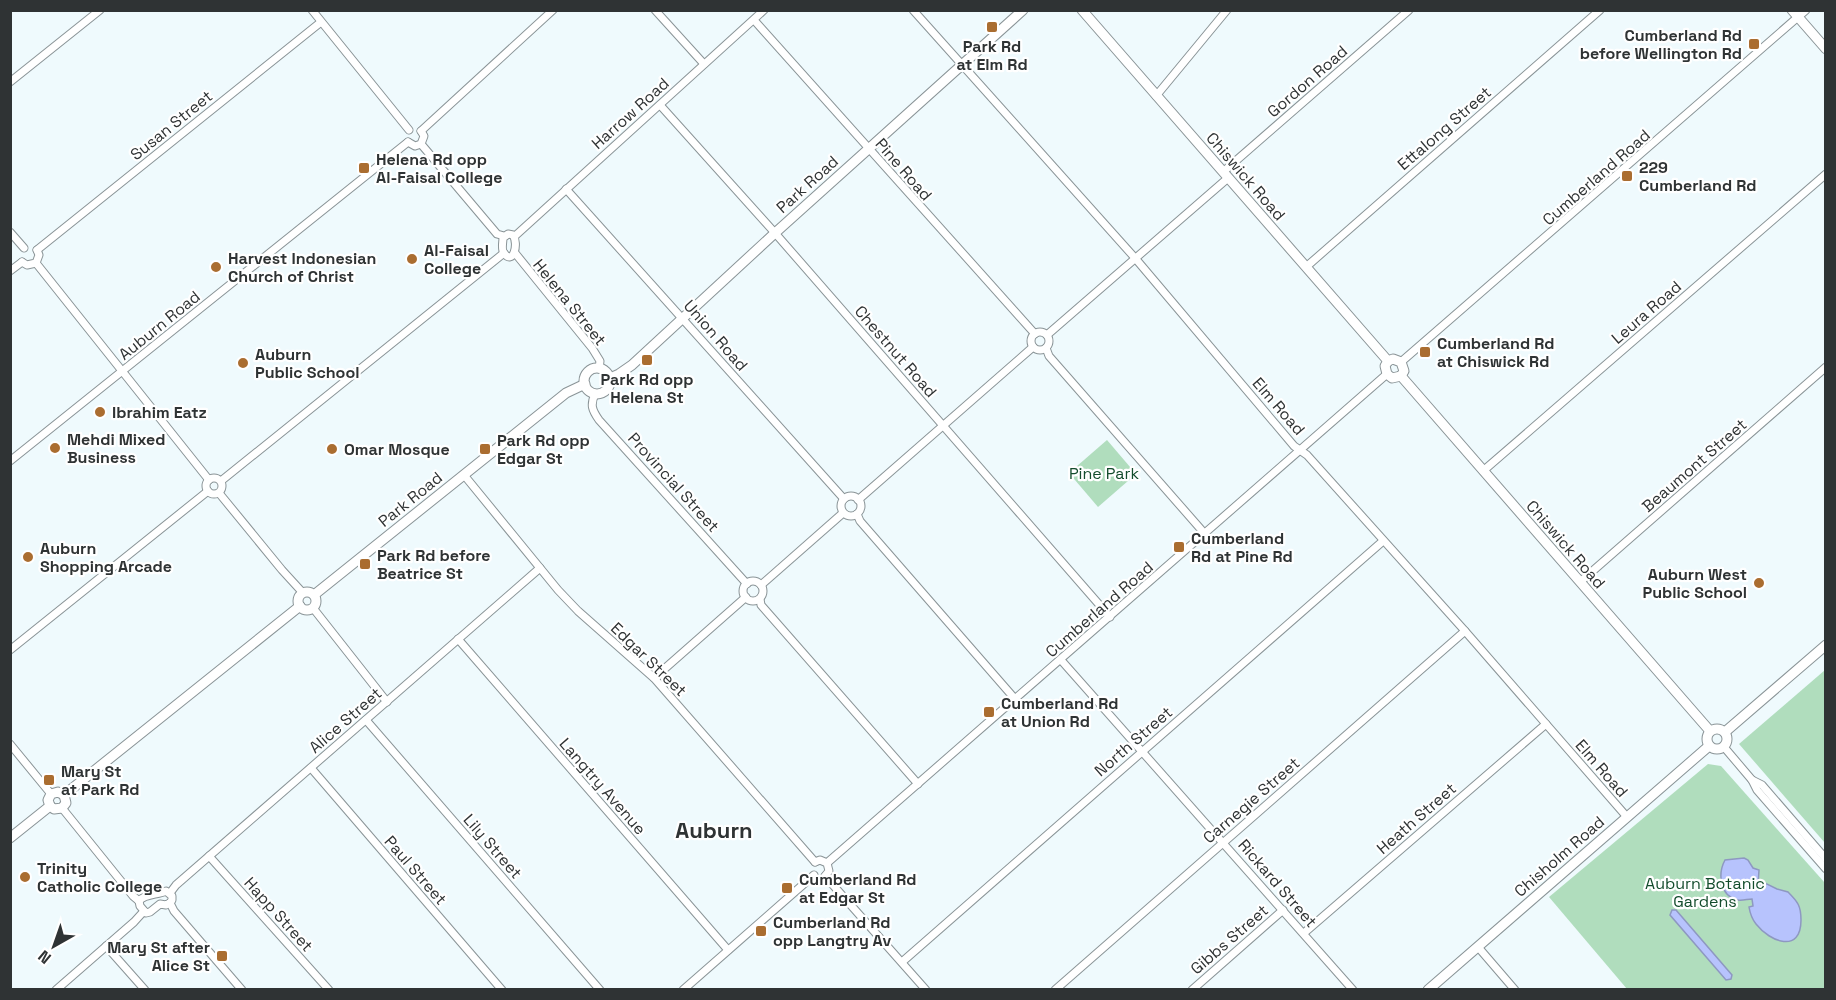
<svg xmlns="http://www.w3.org/2000/svg" width="1836" height="1000" viewBox="0 0 1836 1000" font-family="'Space Grotesk',sans-serif">
<style>
.green{fill:#b0ddbd}
.water{fill:#b7c3fd;stroke:#8e98c1;stroke-width:1.5}
.lines{fill:none;stroke-linecap:round;stroke-linejoin:round}
.street-casing{stroke:#8a9497;stroke-width:9}
.secondary-casing{stroke:#8a9497;stroke-width:11}
.street{stroke:#fff;stroke-width:7}
.secondary{stroke:#fff;stroke-width:9}
.poi-dot{fill:#aa6d30;stroke:#fff;stroke-width:2}
.labels{text-anchor:middle;stroke-width:4.5;stroke-linejoin:round;paint-order:stroke}
.poi-label{font-size:16px;font-weight:bold;fill:#2f3334;stroke:#fff;text-anchor:start}
.street-label{font-size:16px;fill:#2f3334;stroke:#fff}
.park-label{font-size:16px;fill:#134c2c;stroke:#fff}
.district-label{font-size:22px;font-weight:bold;fill:#2f3334;stroke:#fff}
</style>
<rect width="100%" height="100%" fill="#effafd"/>
<g class="green">
<polygon points="1107,440 1136,474 1098,507 1069,473"/>
<polygon points="1825,670 1825,843 1739,744"/>
<polygon points="1708,764 1721,766 1825,883 1825,989 1627,989 1549,897"/>
</g>
<g class="water">
<path d="M1744,858l4,2 5,8 6,2 -1,15 2,1 5,-3 12,6 11,3c10,10 13,14 13,28 0,34 -31,22 -45,4 -4,-5 -6,-11 -7,-17l4,-1 -1,-7c-4,0 -10,2 -14,1 -19,-4 -20,-27 -13,-40z"/>
<polygon points="1672,910 1676,910 1732,975 1731,979 1726,980 1670,915"/>
</g>
<g class="lines">
<defs>
<g id="street">
<polyline points="312,10 409,130"/>
<polyline points="655,10 704,64"/>
<polyline points="913,10 1135,258 1294,446 1307,455 1465,631 1627,817"/>
<polyline points="754,20 1035,334"/>
<polyline points="10,82 100,10"/>
<polyline points="1156,96 1227,10"/>
<polyline points="660,105 775,233 1110,617"/>
<polyline points="421,131 553,10"/>
<polyline points="408,142 415,146 421,144 424,136 421,131"/>
<polyline points="421,144 497,234 504,236"/>
<polyline points="1223,172 1409,10"/>
<polyline points="566,189 844,499"/>
<polyline points="10,232 24,248"/>
<path d="M508,234l5,1c6,9 0,31 -9,18 -3,-3 -1,-11 -1,-15z"/>
<polyline points="515,236 764,10"/>
<polyline points="37,250 321,22"/>
<polyline points="515,253 592,348 600,361 599,369"/>
<polyline points="22,262 27,265 36,263 39,255 37,250"/>
<polyline points="36,263 209,480"/>
<polyline points="1306,267 1600,10"/>
<polyline points="10,271 22,262"/>
<circle cx="1040" cy="341" r="9"/>
<polyline points="1047,335 1228,178"/>
<polyline points="1046,348 1049,356 1205,534"/>
<polyline points="1401,362 1806,10"/>
<path d="M595,394c-5,11 -3,16 4,26l148,164"/>
<polyline points="10,461 408,142"/>
<polyline points="1483,471 1826,174"/>
<polyline points="464,475 558,590 578,611 654,678 815,862"/>
<circle cx="214" cy="486" r="8"/>
<polyline points="221,481 504,253"/>
<polyline points="219,493 282,570 303,593"/>
<circle cx="851" cy="506" r="10"/>
<polyline points="858,500 1033,347"/>
<polyline points="857,514 860,521 1015,699"/>
<circle cx="753" cy="591" r="10"/>
<polyline points="1580,582 1826,367"/>
<polyline points="761,585 843,513"/>
<polyline points="760,599 761,605 918,784"/>
<polyline points="313,608 387,702"/>
<polyline points="458,639 728,950"/>
<polyline points="10,650 208,491"/>
<polyline points="1061,660 1353,990"/>
<polyline points="654,678 746,597"/>
<polyline points="366,720 600,990"/>
<polyline points="10,744 51,794"/>
<polyline points="1724,747 1752,780 1757,790 1826,869"/>
<polyline points="311,768 502,990"/>
<polyline points="1752,780 1762,785 1826,859"/>
<polyline points="62,808 133,896 139,901"/>
<polyline points="209,856 329,990"/>
<polyline points="815,862 820,860 827,863 829,871 825,876"/>
<polyline points="827,863 1387,374"/>
<polyline points="825,876 926,990"/>
<polyline points="170,893 176,885 540,568"/>
<path d="M139,901c5,-7 19,-6 27,-10l6,5v4l-2,3"/>
<polyline points="139,901 140,906 146,913 150,912 160,904 166,905 170,903"/>
<polyline points="170,903 174,911 242,990"/>
<polyline points="1304,933 1546,724"/>
<polyline points="106,946 145,990"/>
<polyline points="1478,947 1515,990"/>
<polyline points="902,962 1383,541"/>
<polyline points="56,990 134,922 144,911"/>
<polyline points="683,990 814,875"/>
<polyline points="1055,990 1465,631"/>
<polyline points="1192,990 1283,910"/>
</g>
<g id="secondary">
<polyline points="1082,10 1388,361"/>
<polyline points="1792,10 1826,49"/>
<polyline points="1388,361 1393,359 1401,362 1404,371 1401,376"/>
<polyline points="1388,361 1385,366 1387,374 1392,378 1401,376"/>
<circle cx="597" cy="381" r="13"/>
<polyline points="1401,376 1710,731"/>
<polyline points="610,378 619,374 632,365 775,233 1023,10"/>
<circle cx="307" cy="601" r="9"/>
<polyline points="314,595 566,393 585,384"/>
<circle cx="1717" cy="739" r="10"/>
<polyline points="1725,732 1826,645"/>
<polyline points="64,795 300,606"/>
<polyline points="50,806 54,809 62,808 66,803 64,795"/>
<polyline points="50,806 48,800 51,794 58,792 64,795"/>
<polyline points="10,838 50,806"/>
<polyline points="1428,990 1709,746"/>
</g>
</defs>
<use href="#street" class="street-casing"/>
<use href="#secondary" class="secondary-casing"/>
<use href="#street" class="street"/>
<use href="#secondary" class="secondary"/>
</g>
<g class="poi-dot">
<rect x="986" y="21" width="12" height="12" rx="3"/>
<rect x="1748" y="38" width="12" height="12" rx="3"/>
<rect x="358" y="162" width="12" height="12" rx="3"/>
<rect x="1621" y="170" width="12" height="12" rx="3"/>
<circle cx="412" cy="259" r="6"/>
<circle cx="216" cy="267" r="6"/>
<rect x="1419" y="346" width="12" height="12" rx="3"/>
<rect x="641" y="354" width="12" height="12" rx="3"/>
<circle cx="243" cy="363" r="6"/>
<circle cx="100" cy="412" r="6"/>
<circle cx="55" cy="448" r="6"/>
<circle cx="332" cy="449" r="6"/>
<rect x="479" y="443" width="12" height="12" rx="3"/>
<rect x="1173" y="541" width="12" height="12" rx="3"/>
<circle cx="28" cy="557" r="6"/>
<rect x="359" y="558" width="12" height="12" rx="3"/>
<circle cx="1759" cy="583" r="6"/>
<rect x="983" y="706" width="12" height="12" rx="3"/>
<rect x="43" y="774" width="12" height="12" rx="3"/>
<circle cx="25" cy="877" r="6"/>
<rect x="781" y="882" width="12" height="12" rx="3"/>
<rect x="755" y="925" width="12" height="12" rx="3"/>
<rect x="216" y="950" width="12" height="12" rx="3"/>
</g>
<g class="labels">
<g class="poi-label">
<text x="1742" y="41" text-anchor="end">Cumberland Rd<tspan x="1742" dy="18">before Wellington Rd</tspan></text>
<text x="992" y="52" text-anchor="middle">Park Rd<tspan x="992" dy="18">at Elm Rd</tspan></text>
<text x="376" y="165">Helena Rd opp<tspan x="376" dy="18">Al-Faisal College</tspan></text>
<text x="1639" y="173">229<tspan x="1639" dy="18">Cumberland Rd</tspan></text>
<text x="424" y="256">Al-Faisal<tspan x="424" dy="18">College</tspan></text>
<text x="228" y="264">Harvest Indonesian<tspan x="228" dy="18">Church of Christ</tspan></text>
<text x="1437" y="349">Cumberland Rd<tspan x="1437" dy="18">at Chiswick Rd</tspan></text>
<text x="255" y="360">Auburn<tspan x="255" dy="18">Public School</tspan></text>
<text x="647" y="385" text-anchor="middle">Park Rd opp<tspan x="647" dy="18">Helena St</tspan></text>
<text x="112" y="418">Ibrahim Eatz</text>
<text x="67" y="445">Mehdi Mixed<tspan x="67" dy="18">Business</tspan></text>
<text x="497" y="446">Park Rd opp<tspan x="497" dy="18">Edgar St</tspan></text>
<text x="344" y="455">Omar Mosque</text>
<text x="1191" y="544">Cumberland<tspan x="1191" dy="18">Rd at Pine Rd</tspan></text>
<text x="40" y="554">Auburn<tspan x="40" dy="18">Shopping Arcade</tspan></text>
<text x="377" y="561">Park Rd before<tspan x="377" dy="18">Beatrice St</tspan></text>
<text x="1747" y="580" text-anchor="end">Auburn West<tspan x="1747" dy="18">Public School</tspan></text>
<text x="1001" y="709">Cumberland Rd<tspan x="1001" dy="18">at Union Rd</tspan></text>
<text x="61" y="777">Mary St<tspan x="61" dy="18">at Park Rd</tspan></text>
<text x="37" y="874">Trinity<tspan x="37" dy="18">Catholic College</tspan></text>
<text x="799" y="885">Cumberland Rd<tspan x="799" dy="18">at Edgar St</tspan></text>
<text x="773" y="928">Cumberland Rd<tspan x="773" dy="18">opp Langtry Av</tspan></text>
<text x="210" y="953" text-anchor="end">Mary St after<tspan x="210" dy="18">Alice St</tspan></text>
</g>
<g class="street-label">
<text transform="translate(1307 81) rotate(-41)" y="6">Gordon Road</text>
<text transform="translate(630 113) rotate(-42)" y="6">Harrow Road</text>
<text transform="translate(171 125) rotate(-39)" y="6">Susan Street</text>
<text transform="translate(1444 128) rotate(-41)" y="6">Ettalong Street</text>
<text transform="translate(904 169) rotate(49)" y="6">Pine Road</text>
<text transform="translate(1246 176) rotate(49)" y="6">Chiswick Road</text>
<text transform="translate(1596 177) rotate(-41)" y="6">Cumberland Road</text>
<text transform="translate(807 184) rotate(-42)" y="6">Park Road</text>
<text transform="translate(570 302) rotate(51)" y="6">Helena Street</text>
<text transform="translate(1646 312) rotate(-41)" y="6">Leura Road</text>
<text transform="translate(159 325) rotate(-39)" y="6">Auburn Road</text>
<text transform="translate(716 335) rotate(49)" y="6">Union Road</text>
<text transform="translate(896 351) rotate(49)" y="6">Chestnut Road</text>
<text transform="translate(1279 406) rotate(49)" y="6">Elm Road</text>
<text transform="translate(1694 465) rotate(-41)" y="6">Beaumont Street</text>
<text transform="translate(674 482) rotate(48)" y="6">Provincial Street</text>
<text transform="translate(410 499) rotate(-39)" y="6">Park Road</text>
<text transform="translate(1566 544) rotate(49)" y="6">Chiswick Road</text>
<text transform="translate(1099 609) rotate(-41)" y="6">Cumberland Road</text>
<text transform="translate(649 659) rotate(44)" y="6">Edgar Street</text>
<text transform="translate(345 720) rotate(-41)" y="6">Alice Street</text>
<text transform="translate(1133 741) rotate(-41)" y="6">North Street</text>
<text transform="translate(1602 768) rotate(49)" y="6">Elm Road</text>
<text transform="translate(603 786) rotate(49)" y="6">Langtry Avenue</text>
<text transform="translate(1251 800) rotate(-41)" y="6">Carnegie Street</text>
<text transform="translate(1416 818) rotate(-41)" y="6">Heath Street</text>
<text transform="translate(493 846) rotate(49)" y="6">Lily Street</text>
<text transform="translate(1559 856) rotate(-41)" y="6">Chisholm Road</text>
<text transform="translate(416 870) rotate(49)" y="6">Paul Street</text>
<text transform="translate(1278 883) rotate(49)" y="6">Rickard Street</text>
<text transform="translate(279 914) rotate(48)" y="6">Happ Street</text>
<text transform="translate(1229 939) rotate(-41)" y="6">Gibbs Street</text>
</g>
<g class="park-label">
<text x="1104" y="479">Pine Park</text>
<text x="1705" y="889">Auburn Botanic<tspan x="1705" dy="18">Gardens</tspan></text>
</g>
<g class="district-label">
<text x="714" y="838">Auburn</text>
</g>
</g>
<rect width="1836" height="1000" fill="none" stroke="#2f3334" stroke-width="24"/>
<g transform="translate(54 946) rotate(220)" stroke="#ffffff" stroke-width="4.5" paint-order="stroke">
<path d="M0-4.5L10 22L0 15L-10 22Z" fill="#2f3334"/>
<text y="-9" font-size="16" font-weight="bold" text-anchor="middle" fill="#2f3334">N</text>
</g>
</svg>
